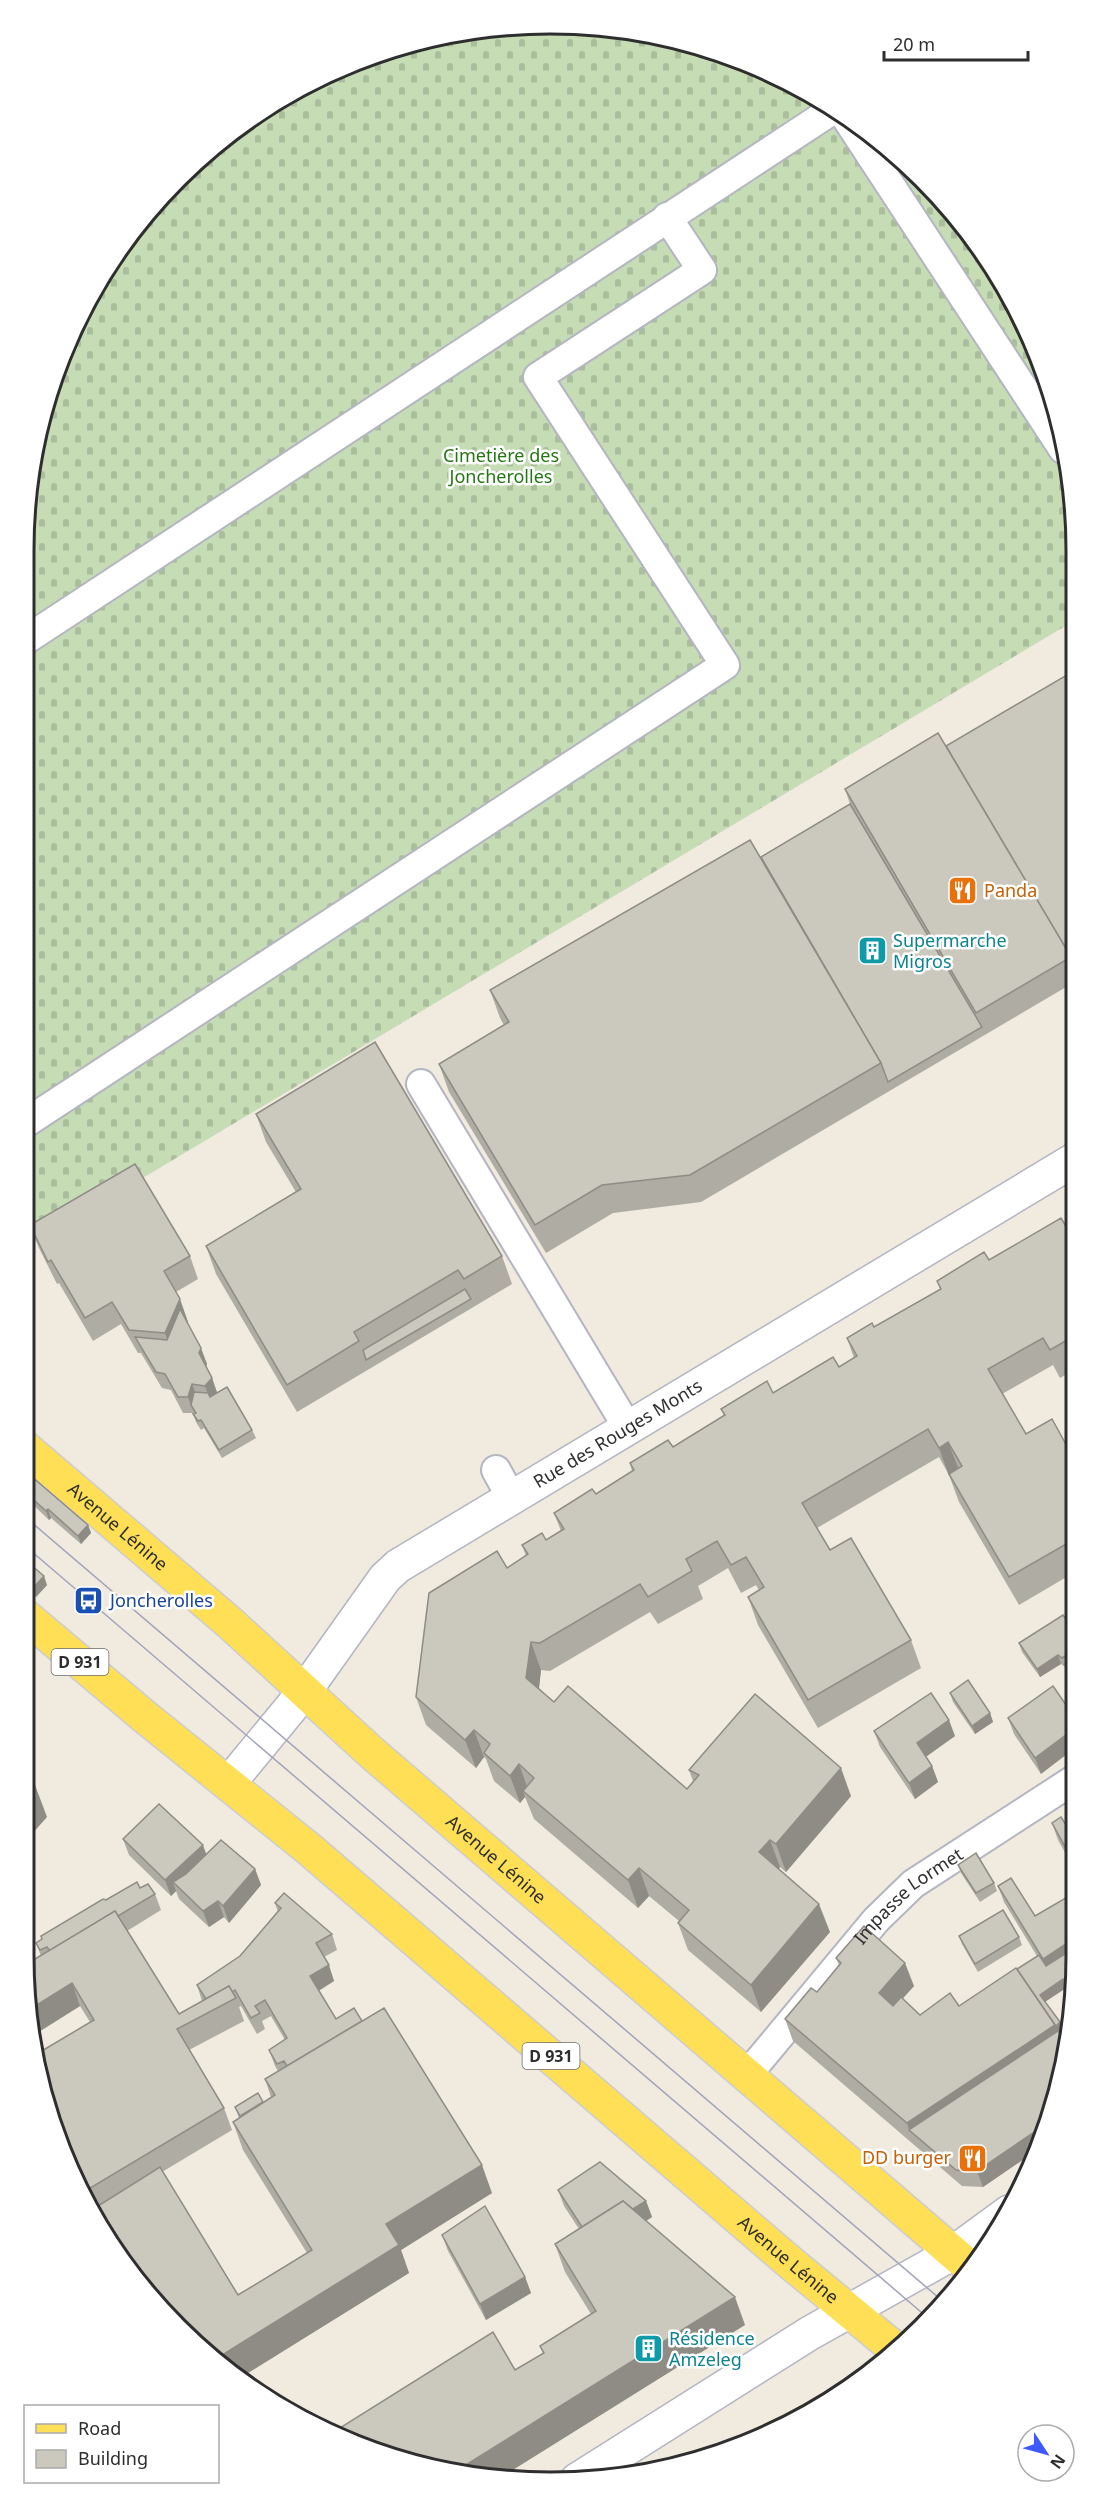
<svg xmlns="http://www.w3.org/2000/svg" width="1100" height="2507" viewBox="0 0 1100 2507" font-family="'Noto Sans',sans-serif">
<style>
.cemetery{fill:url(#cemetery-stones)}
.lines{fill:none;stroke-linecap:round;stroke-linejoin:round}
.lane-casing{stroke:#b3b5c2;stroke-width:32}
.street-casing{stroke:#b3b5c2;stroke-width:36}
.primary-casing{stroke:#cdcdcd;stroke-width:36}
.lane{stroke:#fff;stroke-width:28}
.street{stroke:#fff;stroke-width:33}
.primary{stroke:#ffdf56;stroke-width:33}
.tram{stroke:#a1a3ba;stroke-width:1.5}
.wall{fill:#afaca3;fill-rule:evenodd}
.shaded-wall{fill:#8e8c85}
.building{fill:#cbc8be;stroke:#8e8c85;stroke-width:1.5}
.labels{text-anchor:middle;stroke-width:5;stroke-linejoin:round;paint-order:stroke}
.shield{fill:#fff;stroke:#6d6d6d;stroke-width:1.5}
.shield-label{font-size:16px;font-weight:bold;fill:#2e2e2e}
.park-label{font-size:18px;fill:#237613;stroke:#fff}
.food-label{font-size:18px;fill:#c56008;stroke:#fff;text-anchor:start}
.culture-label{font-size:18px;fill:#0d838f;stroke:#fff;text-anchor:start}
.street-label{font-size:18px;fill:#2e2e2e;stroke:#fff}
.transit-label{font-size:18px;fill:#164399;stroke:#fff;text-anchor:start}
.rim{fill:none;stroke:#2e2e2e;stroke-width:3}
</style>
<defs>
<pattern id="cemetery-stones" width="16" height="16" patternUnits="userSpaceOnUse" patternTransform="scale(1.5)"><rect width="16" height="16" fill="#c6dcb5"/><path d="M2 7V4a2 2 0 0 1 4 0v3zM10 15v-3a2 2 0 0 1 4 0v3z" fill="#aabd9c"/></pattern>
</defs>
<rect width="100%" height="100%" fill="#f0eadf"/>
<polygon class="cemetery" points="516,25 619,29 719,52 843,113 946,203 1036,348 1071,481 1072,622 24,1249 24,550 52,381 95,287 155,203 230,132 318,78 414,42"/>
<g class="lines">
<defs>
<g id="lane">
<polyline points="843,113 1063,449"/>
<polyline points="24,641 834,109"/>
<polyline points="421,1084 628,1428"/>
<polyline points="24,1124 725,665 538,377 702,270 667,217"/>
<polyline points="496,1470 511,1497"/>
<path id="s1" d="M747,2075l129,-155 37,-36 162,-105"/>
</g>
<g id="street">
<path id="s2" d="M229,1783l75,-91 81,-114 13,-12 676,-406"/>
<polyline points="577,2480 810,2333 953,2253 1009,2212"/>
</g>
<g id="primary">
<path id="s3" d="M24,1447l206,176 142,130 599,515"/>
<path id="s4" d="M24,1615l121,102 164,132 483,415 101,83"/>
</g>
</defs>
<use href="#lane" class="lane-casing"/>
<use href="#street" class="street-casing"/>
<use href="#primary" class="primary-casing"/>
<use href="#lane" class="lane"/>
<use href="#street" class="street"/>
<use href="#primary" class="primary"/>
<g class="tram">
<polyline points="24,1516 946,2304"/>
<polyline points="24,1545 928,2318"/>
</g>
</g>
<g class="wall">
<polygon points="1072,672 1073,983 701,1202 613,1213 546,1253 449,1092 439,1064 504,1025 500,1018 490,990 761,857 850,804 845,789 946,746"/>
<polygon points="256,1114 502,1256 512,1284 297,1412 216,1274 206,1246 296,1192 266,1142"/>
<polygon points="30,1225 190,1256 198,1279 176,1292 188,1322 188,1323 207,1364 206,1367 212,1378 217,1393 252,1430 256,1438 222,1458 204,1428 201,1430 196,1422 193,1414 194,1413 183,1413 171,1390 162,1388 141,1353 138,1353 121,1324 93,1341 59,1283 57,1284 39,1248"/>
<polygon points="1074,1240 1074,1370 1060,1378 1053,1365 1002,1394 1026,1434 1074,1459 1075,1572 1019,1605 959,1502 949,1475 939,1457 817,1528 830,1550 911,1640 921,1668 818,1728 758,1625 748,1597 759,1590 756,1585 741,1593 728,1568 698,1586 703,1599 658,1624 650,1612 550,1671 541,1670 539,1688 554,1702 687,1789 693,1781 689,1770 851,1796 786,1872 780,1867 779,1869 830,1932 761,2012 688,1950 678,1923 679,1921 649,1896 638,1908 534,1819 525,1797 520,1803 494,1781 486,1759 484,1757 476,1768 426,1725 416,1697 507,1568 526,1556 522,1545 546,1540 561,1531 554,1513 596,1494 632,1471 630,1463 673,1447 724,1416 721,1409 773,1393 839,1367 854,1358 847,1338 874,1327 940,1289 937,1281 989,1260"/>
<polygon points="24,1470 88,1525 91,1533 81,1544 51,1518 49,1520 24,1496"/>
<polygon points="24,1559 47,1585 36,1597 24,1586"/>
<polygon points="1075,1633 1075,1661 1065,1667 1061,1664 1040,1677 1022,1652 1019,1643"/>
<polygon points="1053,1686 1041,1774 1014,1734 1008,1718"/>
<polygon points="950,1693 990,1713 993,1722 975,1734 953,1702"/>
<polygon points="874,1731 955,1736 926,1756 932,1766 938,1782 915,1799 880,1747"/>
<polygon points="1076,1820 1076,1872 1058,1840 1052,1823 1066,1825"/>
<polygon points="123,1839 206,1854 255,1869 261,1885 229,1923 224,1917 209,1927 179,1899 176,1891 171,1896 129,1855"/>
<polygon points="958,1865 994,1883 997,1891 980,1902 961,1873"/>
<polygon points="998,1886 1035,1916 1076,1957 1070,1993 1066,1988 1045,2002 1064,2031 1059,2033 1048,2126 1037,2150 983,2187 962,2186 793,2041 785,2019 817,1992 839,1965 836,1958 914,1986 902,1999 920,2015 959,2006 1037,1956 1004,1902"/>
<path d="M140,1888l15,6 6,16 -34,21 52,83 23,-13 -5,-16 43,-29 38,-44 -3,-9 57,31 5,16 -13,7 10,24 -15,10 17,28 26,2 130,172 -91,57 8,23 -166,103 -89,-72 -60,-84 -42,-94 38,-104 -10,-16 -43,27 -12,-68 16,-9 -5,-13 70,-43zM241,2006l16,28 8,-5 -3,-8 9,-5 14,24 -16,10 6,16 3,5 -13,8 6,18 -8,5 -28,5 4,11 -6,4 10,28 64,103 -69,42 -76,-123 70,-42 -8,-22 -35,-58 55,-29 -5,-14z"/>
<polygon points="959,1936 1019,1937 1022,1945 978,1972 962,1944"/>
<polygon points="558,2190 646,2201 652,2217 646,2221 745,2325 515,2370 543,2354 540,2346 591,2314 565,2272 555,2244 579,2229 564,2206"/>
<polygon points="442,2235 525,2277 531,2293 486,2320 448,2251"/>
</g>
<g class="shaded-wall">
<polygon points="180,1299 188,1322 173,1356 165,1333"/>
<polygon points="201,1348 207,1364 205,1369 199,1353"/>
<polygon points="212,1378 218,1395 211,1402 205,1386"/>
<polygon points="192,1384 198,1400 191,1405 188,1397"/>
<polygon points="948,1442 959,1470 949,1476 939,1448"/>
<polygon points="48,1509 51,1518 49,1520 46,1511"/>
<polygon points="88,1525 91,1533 81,1544 78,1536"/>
<polygon points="44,1576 47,1585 36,1597 33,1588"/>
<polygon points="531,1642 541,1670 537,1705 526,1678"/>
<polygon points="1058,1655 1061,1664 1040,1677 1037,1669"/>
<polygon points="990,1713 993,1722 975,1734 972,1726"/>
<polygon points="949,1720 955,1736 923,1759 917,1743"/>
<polygon points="1075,1728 1075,1748 1041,1774 1035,1758"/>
<polygon points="474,1730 484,1757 476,1768 465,1740"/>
<polygon points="519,1764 529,1792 523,1791 525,1797 520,1803 510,1776"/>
<polygon points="932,1766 938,1782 915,1799 909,1783"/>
<polygon points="841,1768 851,1796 786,1872 776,1844"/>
<polygon points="32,1777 47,1817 24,1843 24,1786"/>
<polygon points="770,1840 780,1867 769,1880 759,1852"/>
<polygon points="203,1845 209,1862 173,1882 176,1891 171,1896 165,1880"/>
<polygon points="639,1868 649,1896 638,1908 628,1880"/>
<polygon points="255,1869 261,1885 229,1923 223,1906"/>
<polygon points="218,1901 224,1917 209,1927 203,1911"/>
<polygon points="819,1904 830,1932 761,2012 751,1985"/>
<polygon points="1076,1937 1076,1957 1049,1975 1043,1959"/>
<polygon points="905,1963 914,1986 887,2016 879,1993"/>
<polygon points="329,1965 334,1981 316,1992 310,1976"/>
<polygon points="1063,1979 1066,1988 1043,2003 1040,1995"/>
<polygon points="72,1983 80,2006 37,2033 32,2008"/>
<polygon points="1060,2022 1064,2031 909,2130 907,2123 1055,2025"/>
<polygon points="1049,2122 1048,2126 1037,2150 983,2187 977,2171"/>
<polygon points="482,2165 492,2193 401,2250 409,2273 243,2376 219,2357 386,2224"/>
<polygon points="646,2201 652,2217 585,2259 579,2243"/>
<polygon points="525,2277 531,2293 486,2320 480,2304"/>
<polygon points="735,2297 745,2325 500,2478 453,2473"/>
</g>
<g class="building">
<polygon points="1072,672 1073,964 1071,957 946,746"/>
<polygon points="938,733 1071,957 976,1013 845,789"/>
<polygon points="850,804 982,1027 888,1082 881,1063 761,857"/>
<polygon points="750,840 881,1063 690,1175 602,1185 535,1225 439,1064 509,1022 490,990"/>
<polygon points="375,1042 502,1256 464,1279 458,1270 354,1332 359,1341 287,1385 206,1246 301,1189 256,1114"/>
<polygon points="135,1164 190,1256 164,1271 180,1299 165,1333 129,1330 112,1302 85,1318 51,1260 48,1262 30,1225"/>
<polygon points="1061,1218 1074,1240 1074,1336 1050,1350 1043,1338 988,1369 1026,1434 1052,1419 1074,1459 1075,1539 1009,1577 949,1474 962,1466 948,1442 939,1448 928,1429 802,1503 830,1550 851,1538 911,1640 808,1700 748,1597 764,1587 746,1557 731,1565 717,1541 686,1559 692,1571 648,1597 640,1584 540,1643 531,1642 526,1678 554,1702 568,1686 687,1789 699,1775 689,1770 755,1694 841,1768 776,1844 770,1840 759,1852 819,1904 751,1985 678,1923 689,1910 639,1868 628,1880 523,1791 534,1778 519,1764 510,1776 484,1753 490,1744 474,1730 465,1740 416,1697 429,1593 497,1551 507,1568 528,1554 522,1545 542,1533 546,1540 564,1529 554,1513 592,1489 596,1494 634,1470 630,1463 668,1440 673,1447 725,1415 721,1409 767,1381 773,1393 833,1357 839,1367 857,1356 847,1338 872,1323 874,1327 941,1289 937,1281 984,1252 989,1260"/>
<polygon points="465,1289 471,1299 366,1360 363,1350"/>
<polygon points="180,1309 201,1348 199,1353 212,1378 205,1386 192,1384 188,1397 178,1397 165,1374 156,1372 135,1337 167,1340"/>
<polygon points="227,1387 252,1430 219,1450 201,1420 198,1421 193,1414 196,1413 191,1405 194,1392 208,1393 210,1397"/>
<polygon points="24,1470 88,1525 78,1536 48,1509 46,1511 24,1491"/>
<polygon points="24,1559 44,1576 33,1588 24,1581"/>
<polygon points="1063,1615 1075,1633 1075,1650 1062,1658 1058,1655 1037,1669 1019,1643"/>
<polygon points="968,1680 990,1713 972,1726 950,1693"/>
<polygon points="1053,1686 1075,1718 1075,1728 1035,1758 1008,1718"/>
<polygon points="931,1693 949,1720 917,1743 932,1766 909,1783 874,1731"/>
<polygon points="24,1770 32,1777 24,1786"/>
<polygon points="159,1804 203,1845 165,1880 123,1839"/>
<polygon points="1061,1817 1066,1825 1076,1820 1076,1866 1052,1823"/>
<polygon points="221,1840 255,1869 223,1906 218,1901 203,1911 173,1882 186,1874"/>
<polygon points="976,1853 994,1883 976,1893 958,1865"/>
<polygon points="1011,1878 1035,1916 1076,1892 1076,1937 1043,1959 998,1886"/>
<polygon points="137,1882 140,1888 148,1884 155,1894 118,1916 115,1911 50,1951 47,1947 40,1950 36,1943 42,1939 41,1936 103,1899 106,1900"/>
<polygon points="284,1893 332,1934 316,1943 329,1965 310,1976 336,2019 354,2008 362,2021 287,2066 284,2061 277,2064 269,2050 287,2038 265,2000 255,2006 260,2013 251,2018 235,1990 232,1992 229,1986 206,1999 197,1985 240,1956 281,1908 275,1903"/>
<polygon points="1003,1910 1019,1937 975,1964 959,1936"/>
<polygon points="115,1911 179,2014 229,1986 236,1998 177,2029 224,2108 82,2193 52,2126 40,2052 94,2020 72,1983 32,2008 25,1965"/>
<polygon points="864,1926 905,1963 879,1993 893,2006 901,1997 920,2015 950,1993 959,2006 1016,1968 1055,2025 907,2123 785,2019 811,1988 817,1992 841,1963 836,1958"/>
<polygon points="1076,1947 1076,1957 1071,1990 1063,1979 1040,1995 1060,2022 1056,2026 1017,1969 1039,1955 1046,1966"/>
<polygon points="384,2008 482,2165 386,2224 399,2245 219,2357 154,2304 94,2220 90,2211 160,2167 238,2295 312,2250 233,2122 275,2095 265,2079"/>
<polygon points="1058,2031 1063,2038 1049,2122 977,2171 956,2170 909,2130"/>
<polygon points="258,2093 263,2102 240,2116 235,2107"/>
<polygon points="600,2162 646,2201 633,2209 623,2201 582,2227 558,2190"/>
<polygon points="623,2201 735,2297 453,2473 448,2473 335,2431 493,2332 515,2370 544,2353 540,2346 596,2311 555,2244"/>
<polygon points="485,2206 525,2277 480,2304 442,2235"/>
</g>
<defs>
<symbol id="restaurant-square" viewBox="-11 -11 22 22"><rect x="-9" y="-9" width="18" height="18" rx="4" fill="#e8710a" stroke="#fff"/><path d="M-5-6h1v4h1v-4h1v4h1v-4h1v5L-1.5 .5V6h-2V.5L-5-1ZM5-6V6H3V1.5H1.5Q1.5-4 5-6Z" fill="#fff"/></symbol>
<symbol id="building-square" viewBox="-11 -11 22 22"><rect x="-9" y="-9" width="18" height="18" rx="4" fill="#0f9aa8" stroke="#fff"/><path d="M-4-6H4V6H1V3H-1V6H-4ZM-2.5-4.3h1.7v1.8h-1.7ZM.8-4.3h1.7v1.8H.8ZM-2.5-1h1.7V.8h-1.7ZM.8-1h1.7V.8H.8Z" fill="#fff"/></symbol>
<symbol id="bus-square" viewBox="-11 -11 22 22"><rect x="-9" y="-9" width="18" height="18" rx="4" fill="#1a4fb4" stroke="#fff"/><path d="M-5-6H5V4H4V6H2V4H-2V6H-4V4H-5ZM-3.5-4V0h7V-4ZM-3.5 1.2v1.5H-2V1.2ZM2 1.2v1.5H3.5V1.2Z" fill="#fff"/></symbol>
</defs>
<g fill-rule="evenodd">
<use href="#restaurant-square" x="946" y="874" width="33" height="33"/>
<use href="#building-square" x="856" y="934" width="33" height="33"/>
<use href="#bus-square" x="72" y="1584" width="33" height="33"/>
<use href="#restaurant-square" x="956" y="2142" width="33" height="33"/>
<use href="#building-square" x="632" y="2332" width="33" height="33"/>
</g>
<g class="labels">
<g class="shield">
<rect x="51.5" y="1649" width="57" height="26" rx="4.5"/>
<rect x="522.5" y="2043" width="57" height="26" rx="4.5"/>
</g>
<g class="shield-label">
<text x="80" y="1668">D 931</text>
<text x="551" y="2062">D 931</text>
</g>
<g class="park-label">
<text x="501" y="462">Cimetière des<tspan x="501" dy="21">Joncherolles</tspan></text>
</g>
<g class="food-label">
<text x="984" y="897">Panda</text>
<text x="951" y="2164" text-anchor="end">DD burger</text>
</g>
<g class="culture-label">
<text x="893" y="947">Supermarche<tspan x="893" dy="21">Migros</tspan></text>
<text x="669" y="2345">Résidence<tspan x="669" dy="21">Amzeleg</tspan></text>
</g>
<g class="street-label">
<text dy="6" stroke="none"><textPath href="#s2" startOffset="532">Rue des Rouges Monts</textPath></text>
<text dy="6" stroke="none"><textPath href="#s3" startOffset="123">Avenue Lénine</textPath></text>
<text dy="6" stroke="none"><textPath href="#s3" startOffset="627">Avenue Lénine</textPath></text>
<text dy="6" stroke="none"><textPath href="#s1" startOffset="242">Impasse Lormet</textPath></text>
<text dy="6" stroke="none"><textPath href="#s4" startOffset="1000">Avenue Lénine</textPath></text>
</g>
<g class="transit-label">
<text x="110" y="1607">Joncherolles</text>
</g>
</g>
<path d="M0 0H1100V2507H0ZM550 34H550A516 516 0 0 1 1066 550V1956A516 516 0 0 1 550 2472H550A516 516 0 0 1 34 1956V550A516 516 0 0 1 550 34Z" fill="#fff" fill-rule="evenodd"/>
<path class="rim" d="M550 34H550A516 516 0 0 1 1066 550V1956A516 516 0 0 1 550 2472H550A516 516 0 0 1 34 1956V550A516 516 0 0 1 550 34Z"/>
<rect x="24" y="2405" width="195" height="78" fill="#ffffff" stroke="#ababab" stroke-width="1.5"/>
<rect x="36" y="2424" width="30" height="9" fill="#ffdf56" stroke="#ababab" stroke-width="1.5"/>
<text x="78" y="2435" font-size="18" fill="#2e2e2e">Road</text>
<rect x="36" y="2450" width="30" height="18" fill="#cbc8be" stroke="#ababab" stroke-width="1.5"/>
<text x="78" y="2465" font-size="18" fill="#2e2e2e">Building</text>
<g transform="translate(1046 2453) rotate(126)"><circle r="28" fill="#ffffff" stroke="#ababab" stroke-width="1.5"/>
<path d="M0-4.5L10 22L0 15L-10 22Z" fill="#3e59ff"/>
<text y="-9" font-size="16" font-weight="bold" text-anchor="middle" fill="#2e2e2e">N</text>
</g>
<path d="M884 51v9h144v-9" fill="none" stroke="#2e2e2e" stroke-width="3"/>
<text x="893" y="51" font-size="18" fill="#2e2e2e" stroke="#ffffff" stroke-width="4.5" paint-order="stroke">20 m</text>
</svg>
